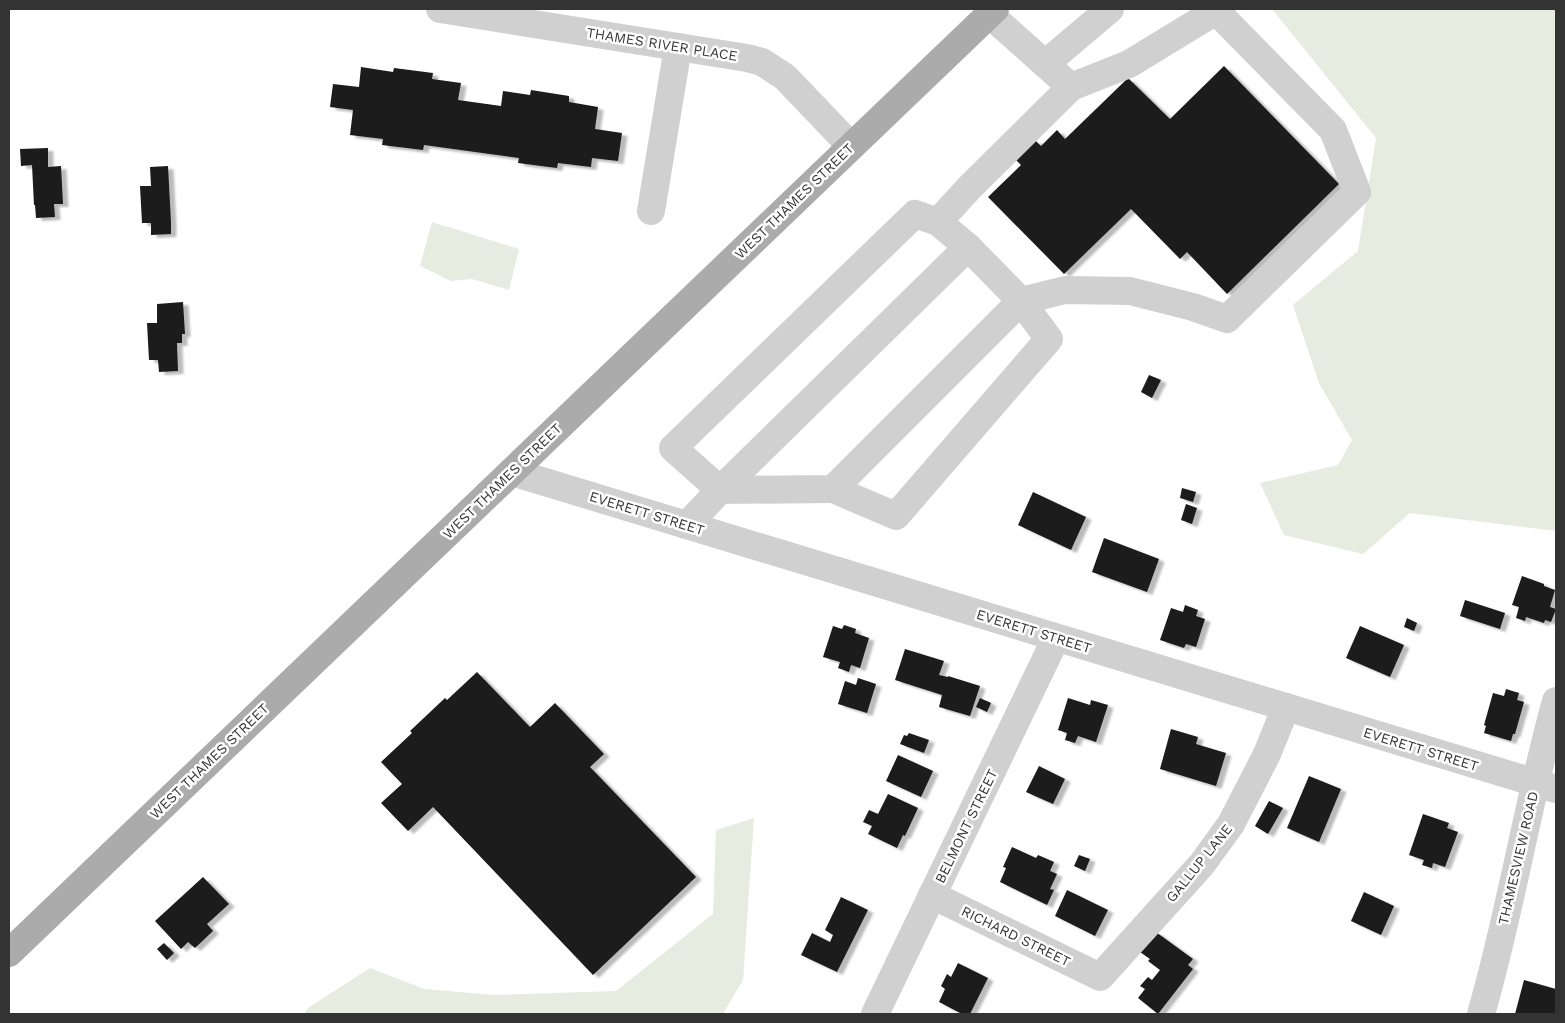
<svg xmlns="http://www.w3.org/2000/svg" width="1565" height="1023" viewBox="0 0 1565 1023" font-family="'Work Sans',sans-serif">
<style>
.green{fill:#e6ecdf}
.building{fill:#1a1a1a;filter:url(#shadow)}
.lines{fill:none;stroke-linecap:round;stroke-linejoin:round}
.minor{stroke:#d0d0d0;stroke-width:28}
.major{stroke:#ababab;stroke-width:28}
.labels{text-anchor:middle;stroke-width:5;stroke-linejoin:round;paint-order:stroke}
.street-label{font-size:14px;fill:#333;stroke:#fff}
</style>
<defs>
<filter id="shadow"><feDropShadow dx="5.5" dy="3" stdDeviation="1" flood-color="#0004"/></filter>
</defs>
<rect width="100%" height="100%" fill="#fff"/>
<g class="green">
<polygon points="1272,9 1556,9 1556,531 1410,513 1363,554 1284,535 1260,483 1338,465 1352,440 1319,383 1293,305 1358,251 1376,138"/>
<polygon points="432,222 519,249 509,290 472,279 451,281 420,266"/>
<polygon points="754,818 743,980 723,1014 304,1014 308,1008 370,968 424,989 494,995 616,991 713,914 716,830"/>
</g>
<g class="building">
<polygon points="1224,66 1339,184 1227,294 1187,252 1180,259 1131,209 1064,274 988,197 1021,165 1015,159 1035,140 1041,146 1057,130 1065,139 1128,78 1170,119"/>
<polygon points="361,67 393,72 394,68 433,73 432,79 461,83 458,100 501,106 503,91 530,95 531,90 569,96 569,102 598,107 595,129 622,133 618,161 592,158 591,167 558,163 557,168 518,163 519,158 424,145 423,150 382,145 383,139 350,135 353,110 330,107 333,84 359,87"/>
<polygon points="48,148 48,167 61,166 63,204 54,204 55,217 36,218 35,205 34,205 32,165 21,166 20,149"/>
<polygon points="168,166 171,222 171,234 151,235 151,223 142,223 140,186 151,186 150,167"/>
<polygon points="183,302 185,334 182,334 182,343 177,343 178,371 159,372 158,360 149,360 147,323 157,323 157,304"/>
<polygon points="1149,375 1161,380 1152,398 1141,392"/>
<polygon points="1182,488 1196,492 1193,502 1180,498"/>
<polygon points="1033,492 1086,517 1071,550 1018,525"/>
<polygon points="1186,504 1197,508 1192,524 1181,520"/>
<polygon points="1104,538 1159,559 1147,592 1092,572"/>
<polygon points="1522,576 1544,584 1544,586 1555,590 1550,607 1556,609 1551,622 1545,620 1544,623 1526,617 1525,621 1516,618 1519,607 1512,605"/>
<polygon points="1465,600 1505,613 1500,629 1460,616"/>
<polygon points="1185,605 1198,610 1196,616 1205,619 1196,647 1186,644 1184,648 1160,640 1171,608 1183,612"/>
<polygon points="1407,618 1417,623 1414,631 1404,627"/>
<polygon points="844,625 856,629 855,633 869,638 860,668 851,665 849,672 838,668 840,662 823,657 833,626 842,629"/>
<polygon points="1360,626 1404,645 1390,677 1346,658"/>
<polygon points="905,649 944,661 939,675 948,677 948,676 980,686 970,716 939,707 942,695 895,680"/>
<polygon points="477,672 530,727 555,703 604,754 590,767 696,877 593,975 433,807 408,831 381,803 402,784 381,762 412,733 410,731 445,698 447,700"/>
<polygon points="858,678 876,684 867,713 838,704 845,681 856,685"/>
<polygon points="1506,689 1519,693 1517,700 1524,702 1515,734 1513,734 1511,741 1484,733 1486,726 1484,725 1493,693 1504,696"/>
<polygon points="980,698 991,703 987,712 976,707"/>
<polygon points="1068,698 1090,705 1091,700 1108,705 1096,742 1078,736 1075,743 1065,740 1067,733 1058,730"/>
<polygon points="1171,729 1198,737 1196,744 1226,753 1216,786 1160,769"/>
<polygon points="909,733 929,740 924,753 900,744 904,735 907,736"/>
<polygon points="898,755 933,771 921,797 886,781"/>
<polygon points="1039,766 1065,779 1053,804 1026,792"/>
<polygon points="1309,776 1341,789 1319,842 1287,828"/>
<polygon points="888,794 918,808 905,836 903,835 897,848 868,834 872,826 863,822 869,810 878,814"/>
<polygon points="1269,801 1283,808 1268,834 1255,826"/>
<polygon points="1423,814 1449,823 1447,828 1458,832 1445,867 1433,863 1432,868 1422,865 1424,860 1409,855"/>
<polygon points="1012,847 1036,858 1038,855 1054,862 1050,871 1057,874 1050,889 1054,890 1047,905 1000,882 1006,868 1003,867"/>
<polygon points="1079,855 1090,859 1085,871 1074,866"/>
<polygon points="203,877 229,904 207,924 213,931 195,948 188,942 181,949 155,921"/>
<polygon points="1067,890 1108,910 1095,936 1055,916"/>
<polygon points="1364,892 1394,906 1381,935 1351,921"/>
<polygon points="841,897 868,910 837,972 801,955 812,933 830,942 833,935 825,930"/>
<polygon points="1156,932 1193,959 1188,965 1193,969 1158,1014 1138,998 1145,989 1140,986 1148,977 1152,980 1160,970 1148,961 1150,959 1140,952"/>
<polygon points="164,943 174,953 167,960 157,949"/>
<polygon points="958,963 988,978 970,1014 962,1014 939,1002 945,989 941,986 947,974 951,977"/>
<polygon points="1524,980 1556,989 1556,1014 1515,1014"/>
</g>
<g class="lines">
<g class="minor">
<polyline points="440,9 747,58 762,62 785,77 851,146"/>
<polyline points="1045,64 1110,9"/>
<polyline points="1071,87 1129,64 1216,11"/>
<polyline points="651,211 678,47"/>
<polyline points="938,222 969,188 1071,87 989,14"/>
<polyline points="512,472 1556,789"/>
<polyline points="833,489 896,516 1049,339 1021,301 1065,290 1130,291 1193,307 1227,319 1357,192 1333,130 1214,9"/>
<polyline points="720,490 968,247"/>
<polyline points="687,525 720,490 673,448 915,214 938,222 968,247 1021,301 833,489 720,490"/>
<polyline points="932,895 1100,977 1202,864 1231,824 1267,754 1286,707"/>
<polyline points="875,1014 1056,638"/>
<path d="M1481,1014c30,-103 46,-209 75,-313"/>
</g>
<polyline class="major" points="9,953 995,9"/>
</g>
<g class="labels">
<g class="street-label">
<text transform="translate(662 44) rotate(9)" y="5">THAMES RIVER PLACE</text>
<text transform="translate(794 201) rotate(-44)" y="5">WEST THAMES STREET</text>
<text transform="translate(502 481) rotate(-44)" y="5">WEST THAMES STREET</text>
<text transform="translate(647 513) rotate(17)" y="5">EVERETT STREET</text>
<text transform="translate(1034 631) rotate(17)" y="5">EVERETT STREET</text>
<text transform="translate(1421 749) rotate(17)" y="5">EVERETT STREET</text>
<text transform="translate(209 761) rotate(-44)" y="5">WEST THAMES STREET</text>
<text transform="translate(966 826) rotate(-64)" y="5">BELMONT STREET</text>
<text transform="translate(1518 858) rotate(-77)" y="5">THAMESVIEW ROAD</text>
<text transform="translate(1199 863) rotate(-51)" y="5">GALLUP LANE</text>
<text transform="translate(1016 936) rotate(26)" y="5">RICHARD STREET</text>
</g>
</g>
<rect width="1565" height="1023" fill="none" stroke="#333333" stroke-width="20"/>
</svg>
